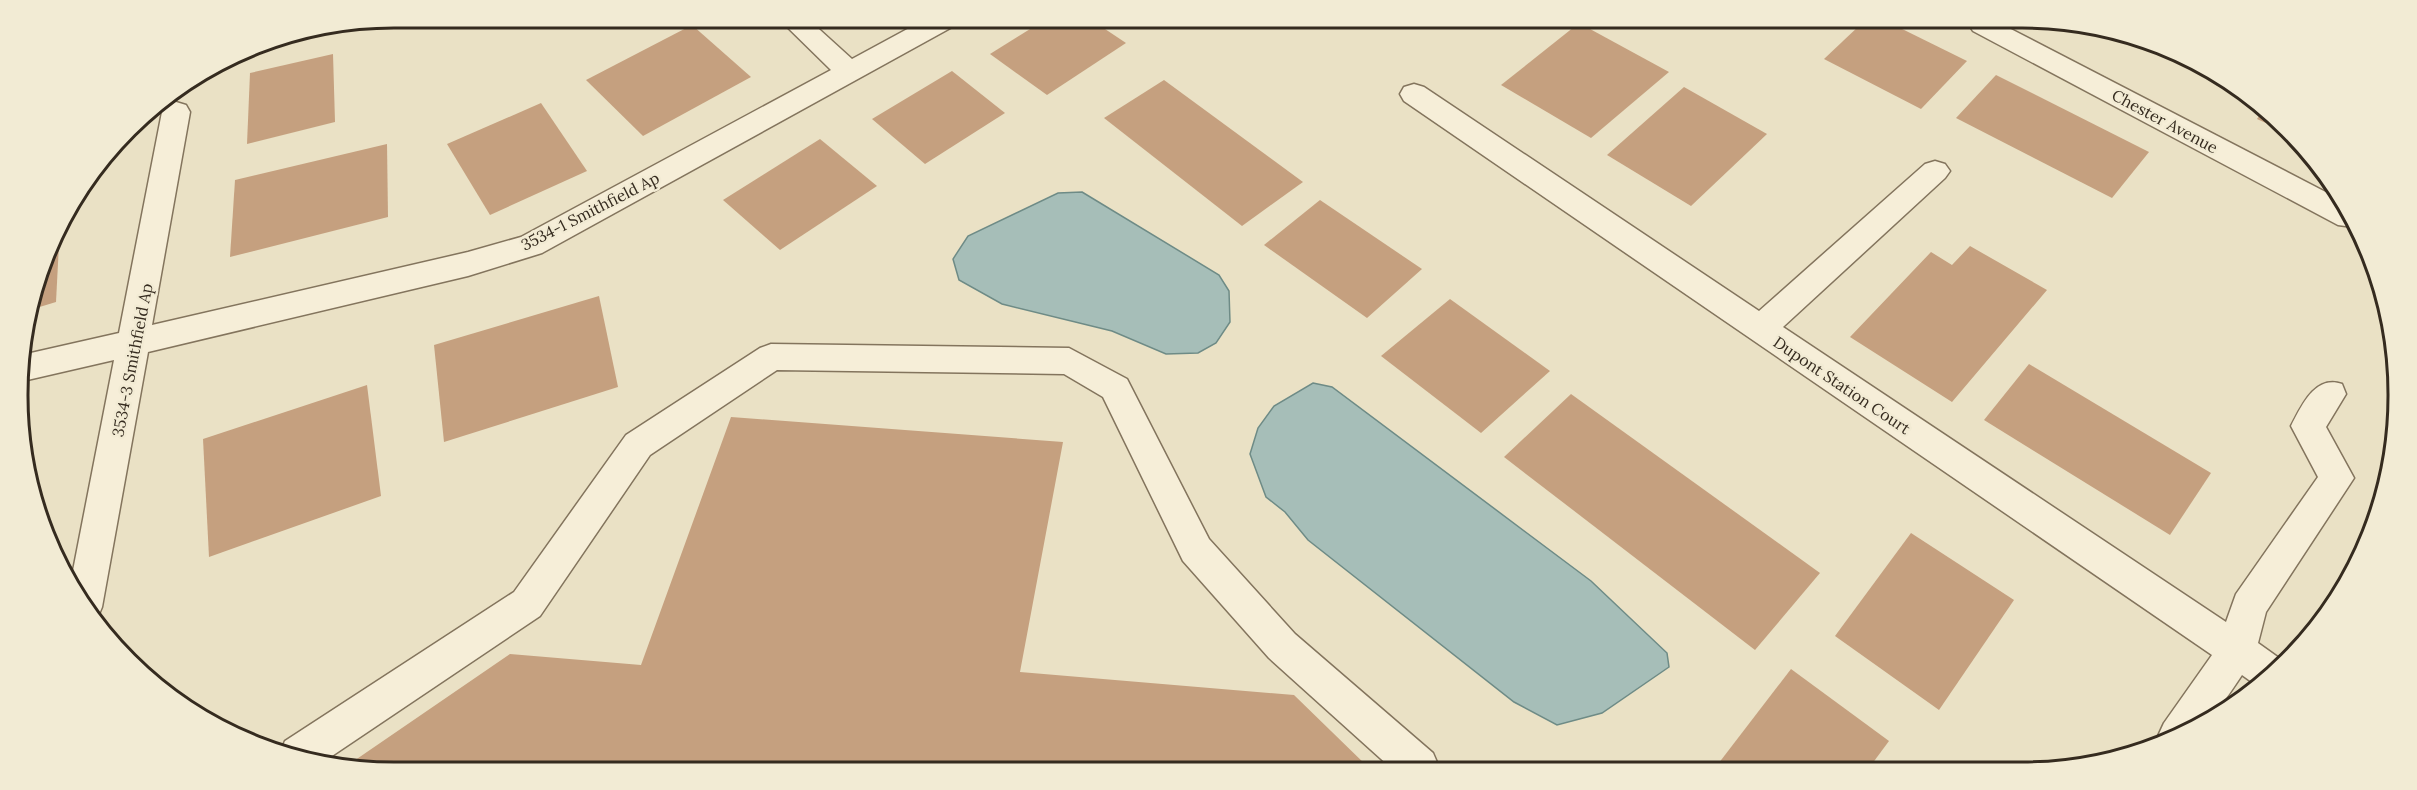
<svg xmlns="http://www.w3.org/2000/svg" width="2417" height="790" viewBox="0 0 2417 790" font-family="Lora,serif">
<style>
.water{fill:#a6beb8;stroke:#6e8b86;stroke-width:1.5}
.building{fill:#c5a07f}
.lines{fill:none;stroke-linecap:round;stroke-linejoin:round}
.minor-casing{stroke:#83745d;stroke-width:3}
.minor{fill:#f6eed8;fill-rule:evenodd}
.labels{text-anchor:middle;stroke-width:5;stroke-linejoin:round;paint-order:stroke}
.street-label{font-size:16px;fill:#352b1f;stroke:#f2ebd4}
.rim{fill:none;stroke:#352b1f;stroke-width:3}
</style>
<rect width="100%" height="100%" fill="#eae1c5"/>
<g class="water">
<polygon points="1082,192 1219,275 1229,291 1230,322 1216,343 1198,353 1166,354 1112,331 1002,304 959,280 953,259 968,236 1058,193"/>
<polygon points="1313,383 1332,387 1591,581 1667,653 1669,667 1602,713 1557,725 1514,702 1308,540 1285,512 1266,497 1250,454 1258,428 1274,406"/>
</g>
<g class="building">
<polygon points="1043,21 1093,21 1126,43 1047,95 990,54"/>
<polygon points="1579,23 1669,72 1591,138 1501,85"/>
<polygon points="1861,24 1892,24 1967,61 1921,109 1824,59"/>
<polygon points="692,25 751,77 643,136 586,80"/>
<polygon points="333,54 335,122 247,144 250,73"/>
<polygon points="952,71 1005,113 925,164 872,119"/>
<polygon points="1996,75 2149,152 2112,198 1956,118"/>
<polygon points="1164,80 1303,182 1242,226 1104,118"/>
<polygon points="1684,87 1767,134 1691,206 1607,155"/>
<polygon points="541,103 587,171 490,215 447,144"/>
<polygon points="2262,112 2279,129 2257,119"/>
<polygon points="820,139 877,186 780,250 723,200"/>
<polygon points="387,144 388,217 230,257 235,180"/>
<polygon points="1320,200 1422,269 1367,318 1264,245"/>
<polygon points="59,244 56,302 33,309 51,247"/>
<polygon points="1970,246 2047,290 1952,402 1850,337 1931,252 1952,265"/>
<polygon points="599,296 618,387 444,442 434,345"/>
<polygon points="1450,299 1550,371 1481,433 1381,356"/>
<polygon points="2029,364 2211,473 2170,535 1984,420"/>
<polygon points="367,385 381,496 209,557 203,439"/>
<polygon points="1571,394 1820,573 1755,650 1504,457"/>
<polygon points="731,417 1063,442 1020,672 1294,695 1368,767 348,765 510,654 641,665"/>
<polygon points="1911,533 2014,600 1939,710 1835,636"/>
<polygon points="1791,669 1889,741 1869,768 1715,768"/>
</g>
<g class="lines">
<defs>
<g id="minor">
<polygon points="780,20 809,20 852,59 924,20 958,20 954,26 542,253 468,276 148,352 102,607 97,619 82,605 71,581 114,360 23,381 22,355 119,333 162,112 166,105 176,102 186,105 190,112 152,325 468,252 521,237 831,70"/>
<polygon points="1969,25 2003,25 2341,200 2353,227 2338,225 1973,31"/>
<path d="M1414,84l10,3 335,224 166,-147 10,-3 10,3 5,7 -5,7 -162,149 443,295 10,-28 82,-117 -27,-51c11,-21 24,-51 51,-42l4,10 -20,33 28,51 -88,134 -8,31 28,20 -30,22 -14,-10c-26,39 -35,52 -81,67l-3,-6 6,-13 48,-68 -808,-554 -4,-7 4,-7z"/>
<polygon points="771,344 1069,348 1127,379 1209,539 1295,634 1433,753 1439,767 1390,767 1269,658 1183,561 1103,397 1064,374 777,370 650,455 540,616 320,764 282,748 285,741 514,592 626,435 760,348"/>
</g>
</defs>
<use href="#minor" class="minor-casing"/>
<use href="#minor" class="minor"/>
</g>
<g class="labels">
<g class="street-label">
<text transform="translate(2165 121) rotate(28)" y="6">Chester Avenue</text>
<text transform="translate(590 211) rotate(-27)" y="6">3534-1 Smithfield Ap</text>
<text transform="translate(132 360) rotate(-79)" y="6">3534-3 Smithfield Ap</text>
<text transform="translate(1842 385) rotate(34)" y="6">Dupont Station Court</text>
</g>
</g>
<path d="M0 0H2417V790H0ZM394 28H2022A366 366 0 0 1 2388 394V396A366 366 0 0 1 2022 762H394A366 366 0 0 1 28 396V394A366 366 0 0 1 394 28Z" fill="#f2ebd4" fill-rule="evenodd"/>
<path class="rim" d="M394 28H2022A366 366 0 0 1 2388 394V396A366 366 0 0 1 2022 762H394A366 366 0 0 1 28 396V394A366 366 0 0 1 394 28Z"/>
</svg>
